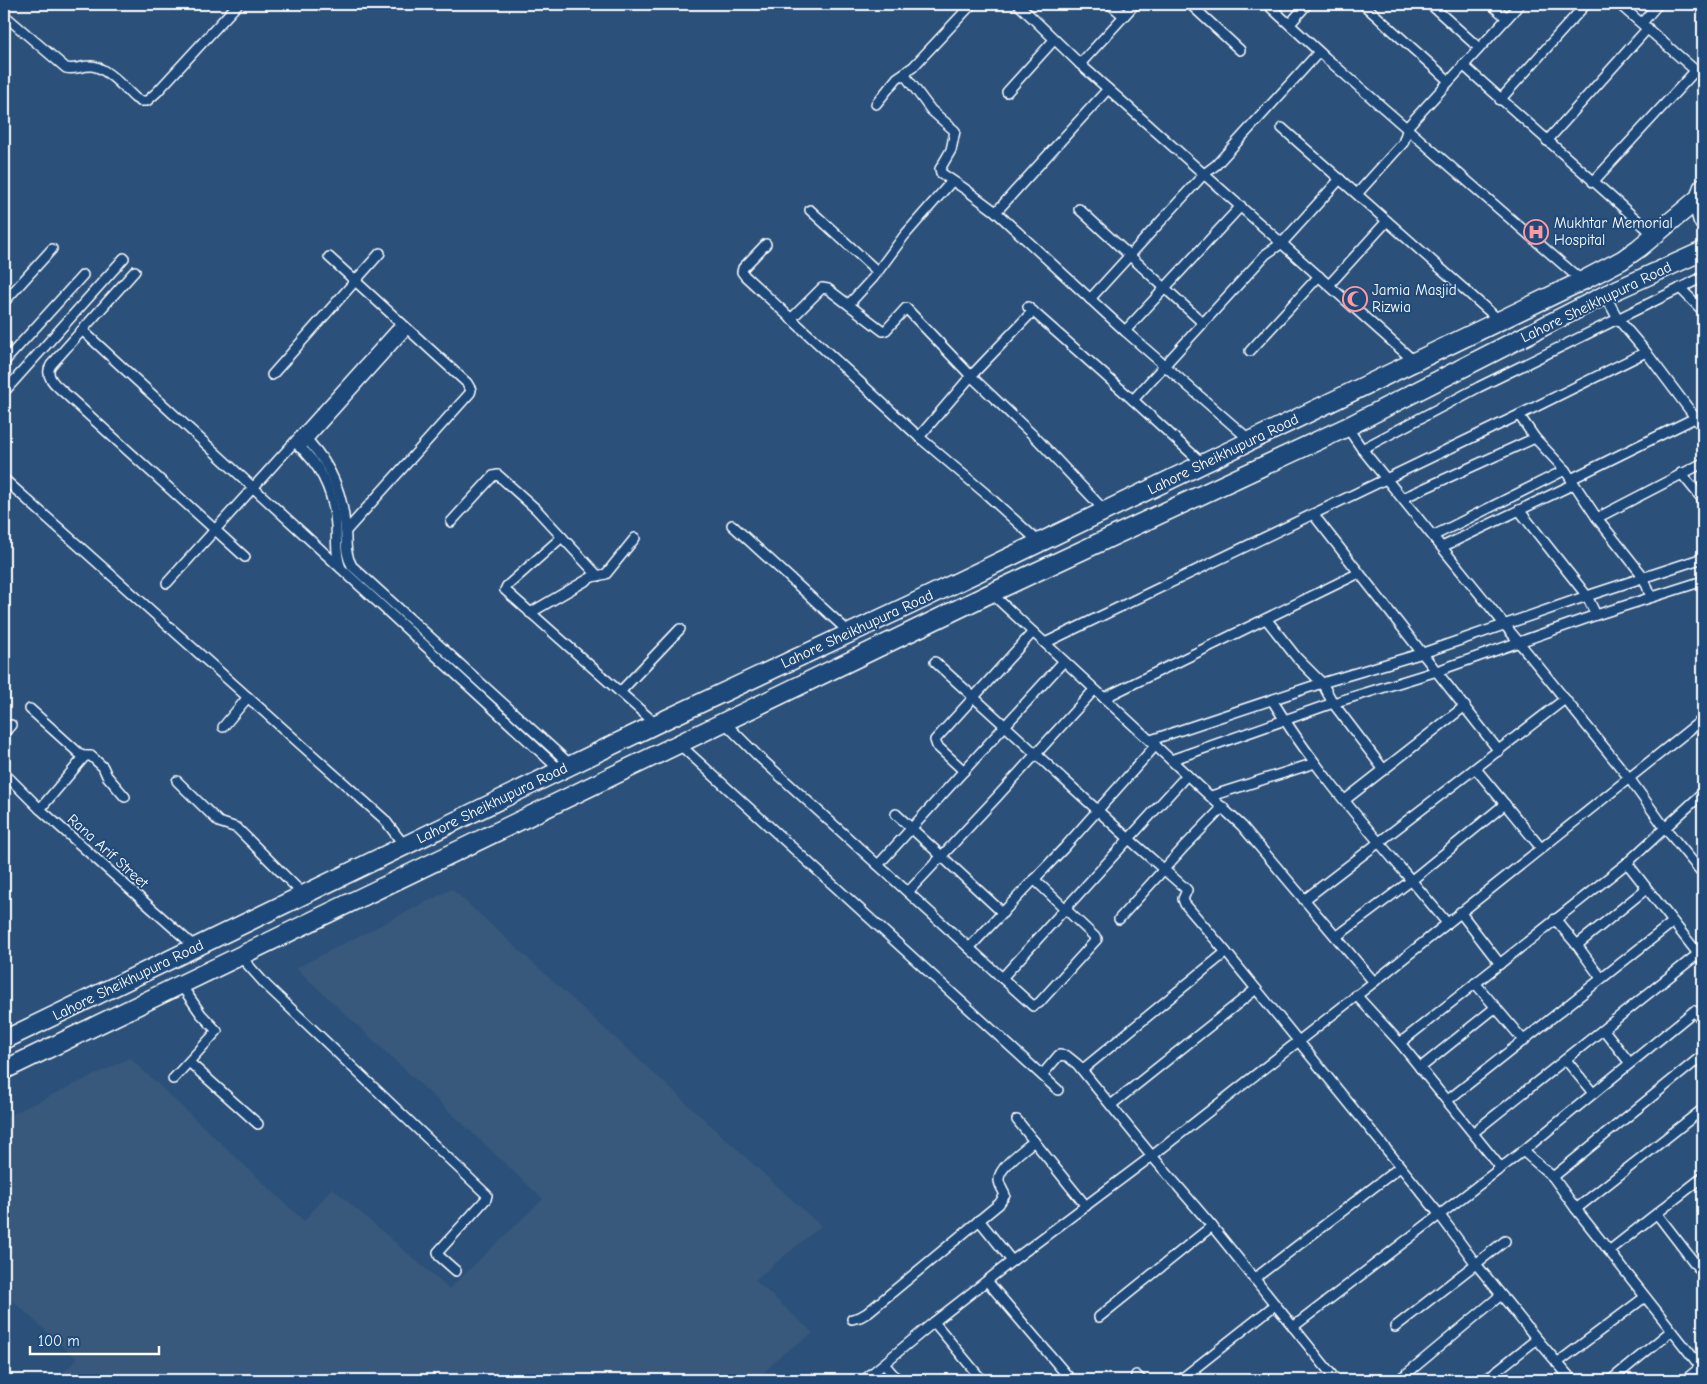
<svg xmlns="http://www.w3.org/2000/svg" width="1707" height="1384" viewBox="0 0 1707 1384" font-family="'Comic Neue',sans-serif">
<style>
.built{fill:#39597b}
.lines{fill:none;stroke-linecap:round;stroke-linejoin:round}
.street-casing{stroke:#fff;stroke-width:12}
.highway-casing{stroke:#fff;stroke-width:21}
.street{stroke:#1f4a7a;stroke-width:9}
.highway{stroke:#1f4a7a;stroke-width:18}
.labels{text-anchor:middle;stroke-width:4;stroke-linejoin:round;paint-order:stroke}
.poi-label{font-size:15px;fill:#fff;stroke:#1f4a7a;text-anchor:start}
.street-label{font-size:15px;fill:#fff;stroke:#1f4a7a}
</style>
<rect width="100%" height="100%" fill="#2b517a"/>
<filter id="ink" filterUnits="userSpaceOnUse"><feTurbulence type="fractalNoise" baseFrequency=".02" numOctaves="2"/><feDisplacementMap in="SourceGraphic" scale="10" xChannelSelector="R" yChannelSelector="G"/><feConvolveMatrix kernelMatrix="1 2 1 2 8 2 1 2 1" color-interpolation-filters="sRGB"/></filter>
<g filter="url(#ink)">
<polygon class="built" points="452,889 821,1226 755,1280 813,1333 781,1355 757,1380 56,1380 77,1359 4,1293 4,1118 130,1058 304,1221 332,1188 449,1289 543,1199 296,968"/>
<g class="lines">
<defs>
<g id="street">
<polyline points="1018,4 1080,64 1414,361"/>
<polyline points="1110,4 1124,16"/>
<polyline points="1190,4 1240,50"/>
<polyline points="1267,4 1326,58 1582,281"/>
<polyline points="1363,4 1449,81"/>
<polyline points="1430,4 1479,48"/>
<polyline points="1491,4 1507,18"/>
<polyline points="1619,4 1703,77"/>
<path d="M4,15l62,53c9,2 15,-2 24,-2 14,-1 34,22 45,32l5,3h7l10,-9 81,-88"/>
<polyline points="1642,23 1658,4"/>
<polyline points="1290,24 1307,4"/>
<polyline points="1080,64 1135,4"/>
<polyline points="1463,65 1655,236"/>
<polyline points="904,74 931,110 955,131 951,150 940,169 941,173 965,189 996,212 1125,331 1251,441"/>
<polyline points="1007,92 1054,40"/>
<polyline points="1500,100 1586,4"/>
<polyline points="876,104 897,78 913,67 972,4"/>
<polyline points="1282,128 1499,320"/>
<polyline points="1547,141 1648,28"/>
<polyline points="1593,182 1696,70"/>
<polyline points="1357,194 1403,143 1409,125 1520,4"/>
<polyline points="1079,209 1203,323"/>
<polyline points="810,210 877,271"/>
<polyline points="996,212 1108,89"/>
<polyline points="766,244 743,268 742,272 745,276 919,437 985,493 1039,542"/>
<polyline points="329,257 467,383 471,390 470,393 346,531"/>
<path d="M135,271l-84,94c-6,9 1,17 8,23l186,169"/>
<polyline points="1329,285 1387,221"/>
<polyline points="1680,288 1703,311"/>
<polyline points="1605,295 1618,319 1646,352 1703,428"/>
<polyline points="1090,299 1204,174 1216,165 1319,52"/>
<polyline points="4,302 52,249"/>
<polyline points="849,304 873,278 904,236 952,181"/>
<polyline points="1028,307 1133,400 1203,464"/>
<polyline points="791,319 822,288 828,289 883,331 886,330 906,308 971,376 1038,440 1105,511"/>
<polyline points="82,330 560,770"/>
<polyline points="1125,331 1241,206"/>
<polyline points="1250,351 1319,276"/>
<polyline points="4,362 83,275"/>
<polyline points="272,375 380,253"/>
<polyline points="4,392 124,258"/>
<polyline points="1133,400 1266,254 1282,243 1340,179"/>
<polyline points="1519,415 1535,438 1565,470 1597,518 1643,576 1651,597"/>
<polyline points="1347,427 1362,449 1629,778 1665,828 1703,874"/>
<path d="M301,434c27,25 41,54 44,91 2,14 -1,28 7,41l219,199"/>
<polyline points="919,437 971,376 1033,311"/>
<path d="M298,445c23,21 36,49 38,80 1,15 -1,29 5,43"/>
<polyline points="300,448 407,329"/>
<polyline points="1362,449 1479,387 1703,277"/>
<polyline points="1681,473 1703,500"/>
<polyline points="4,479 384,819 404,845"/>
<polyline points="1571,479 1703,414"/>
<polyline points="1403,498 1535,438"/>
<polyline points="1519,510 1587,596 1596,615"/>
<polyline points="1313,514 1499,751"/>
<polyline points="1597,518 1703,463"/>
<polyline points="451,522 493,476 498,475 536,509 598,576"/>
<polyline points="732,525 850,633"/>
<polyline points="1433,536 1565,470"/>
<polyline points="562,537 507,586 505,590 656,724"/>
<polyline points="1442,547 1574,484"/>
<polyline points="167,583 401,324"/>
<polyline points="991,593 1242,826 1374,982"/>
<polyline points="530,613 592,577 606,574 635,538"/>
<polyline points="1267,620 1297,658 1322,683 1333,703 1384,770"/>
<polyline points="1045,643 1519,415 1646,352"/>
<polyline points="935,662 1129,839 1185,888 1187,890 1183,899 1185,904 1226,952 1439,1214 1476,1264 1537,1339 1572,1380"/>
<polyline points="620,692 680,629"/>
<polyline points="1104,698 1359,573"/>
<path d="M1272,700c49,80 115,150 175,223"/>
<polyline points="30,709 82,756 91,756 103,767 107,776 125,797"/>
<polyline points="724,722 758,756 1033,1006 1039,1003 1097,939 1034,879"/>
<polyline points="223,727 248,697"/>
<polyline points="4,733 11,725"/>
<polyline points="1151,740 1322,683 1423,653 1587,596 1703,558"/>
<polyline points="679,744 1058,1090"/>
<polyline points="1171,760 1333,703 1437,671 1596,615 1703,581"/>
<polyline points="1476,769 1541,848"/>
<polyline points="964,771 937,746 935,740 1033,632"/>
<polyline points="4,773 40,809 195,947"/>
<polyline points="177,781 219,822 237,828 304,895"/>
<polyline points="1211,796 1315,763"/>
<polyline points="1345,800 1465,706"/>
<polyline points="40,809 85,756"/>
<polyline points="896,814 1003,913"/>
<polyline points="1627,863 1703,960"/>
<polyline points="878,865 1064,661"/>
<polyline points="908,892 996,798 1094,690"/>
<polyline points="1304,900 1565,699"/>
<polyline points="1460,912 1500,964"/>
<polyline points="1119,919 1184,847 1223,807"/>
<polyline points="1555,919 1577,945 1601,978"/>
<polyline points="1336,937 1412,880 1505,804"/>
<polyline points="1577,945 1646,889"/>
<polyline points="969,948 1064,848 1156,745"/>
<polyline points="240,956 266,985 487,1195 486,1199 438,1252 439,1256 456,1271"/>
<polyline points="1002,978 1187,775"/>
<polyline points="1475,983 1524,1041"/>
<polyline points="1356,995 1400,1043 1627,863 1703,793"/>
<polyline points="1604,1030 1629,1062"/>
<polyline points="1400,1043 1501,1168"/>
<polyline points="1566,1060 1593,1093"/>
<polyline points="189,1062 258,1124"/>
<polyline points="1420,1068 1496,1007"/>
<polyline points="1082,1070 1226,952"/>
<polyline points="1042,1075 1059,1055 1067,1056 1077,1064 1152,1156 1212,1226 1336,1380"/>
<polyline points="173,1079 217,1031 201,1014 181,985"/>
<polyline points="1448,1100 1673,922"/>
<polyline points="1111,1105 1256,989"/>
<polyline points="1017,1120 1086,1206"/>
<polyline points="1474,1132 1703,950"/>
<polyline points="1523,1151 1553,1177 1576,1209 1703,1370"/>
<polyline points="1553,1177 1703,1055"/>
<polyline points="1576,1209 1703,1109"/>
<polyline points="1657,1214 1703,1274"/>
<polyline points="979,1220 1012,1261"/>
<polyline points="1609,1251 1703,1177"/>
<polyline points="1254,1279 1400,1167"/>
<polyline points="987,1281 1071,1380"/>
<polyline points="1099,1317 1212,1226"/>
<path d="M852,1319l8,-2 7,-4 132,-109 6,-9c-2,-5 -6,-10 -6,-15 -1,-13 26,-31 35,-39"/>
<polyline points="934,1322 982,1380"/>
<polyline points="1293,1327 1523,1151 1694,1011 1703,1021"/>
<polyline points="1395,1327 1505,1241"/>
<polyline points="1557,1363 1645,1297"/>
<polyline points="884,1364 898,1380"/>
<polyline points="1192,1371 1200,1380"/>
<polyline points="1136,1375 1141,1380"/>
<polyline points="864,1380 934,1322 1012,1261 1152,1156 1374,982 1703,719"/>
<polyline points="1180,1380 1275,1305"/>
<polyline points="1399,1380 1501,1295"/>
<polyline points="1485,1380 1537,1339"/>
<polyline points="1611,1380 1671,1331"/>
<polyline points="1685,1380 1703,1365"/>
</g>
<g id="highway">
<path d="M1703,187c-5,11 -4,22 0,34"/>
<polyline points="4,1040 656,724 912,604 1582,281 1622,260 1639,248 1699,198"/>
<polyline points="4,1070 991,593 1347,427 1605,295 1703,251"/>
</g>
</defs>
<use href="#street" class="street-casing"/>
<use href="#highway" class="highway-casing"/>
<use href="#street" class="street"/>
<use href="#highway" class="highway"/>
</g>
</g>
<defs>
<symbol id="hospital-ring" viewBox="-11 -11 22 22"><circle r="9.5" fill="#1f4a7a" stroke="#ff9aa2" stroke-width="1.5"/><path d="M-5-5h3v3.5h4V-5h3V5h-3V1.5h-4V5h-3Z" fill="#ff9aa2"/></symbol>
<symbol id="mosque-ring" viewBox="-11 -11 22 22"><circle r="9.5" fill="#1f4a7a" stroke="#ff9aa2" stroke-width="1.5"/><path d="M3.5-4.9A6 6 0 1 0 3.5 4.9A5 5 0 1 1 3.5-4.9Z" fill="#ff9aa2"/></symbol>
</defs>
<g fill-rule="evenodd">
<use href="#hospital-ring" x="1522" y="218" width="28" height="28"/>
<use href="#mosque-ring" x="1341" y="285" width="28" height="28"/>
</g>
<g class="labels">
<g class="poi-label">
<text x="1554" y="228">Mukhtar Memorial<tspan x="1554" dy="17">Hospital</tspan></text>
<text x="1372" y="295">Jamia Masjid<tspan x="1372" dy="17">Rizwia</tspan></text>
</g>
<g class="street-label">
<text transform="translate(1596 302) rotate(-26)" y="5">Lahore Sheikhupura Road</text>
<text transform="translate(1223 454) rotate(-26)" y="5">Lahore Sheikhupura Road</text>
<text transform="translate(857 629) rotate(-25)" y="5">Lahore Sheikhupura Road</text>
<text transform="translate(492 803) rotate(-26)" y="5">Lahore Sheikhupura Road</text>
<text transform="translate(108 851) rotate(42)" y="5">Rana Arif Street</text>
<text transform="translate(128 980) rotate(-26)" y="5">Lahore Sheikhupura Road</text>
</g>
</g>
<rect width="1707" height="1384" fill="none" stroke="#1f4a7a" stroke-width="20"/>
<rect x="10" y="10" width="1687" height="1364" fill="none" stroke="#fff" stroke-width="2" filter="url(#ink)"/>
<path d="M30 1346v8h129v-8" fill="none" stroke="#ffffff" stroke-width="2.5"/>
<text x="38" y="1346" font-size="15" fill="#ffffff" stroke="#1f4a7a" stroke-width="4" paint-order="stroke">100 m</text>
</svg>
